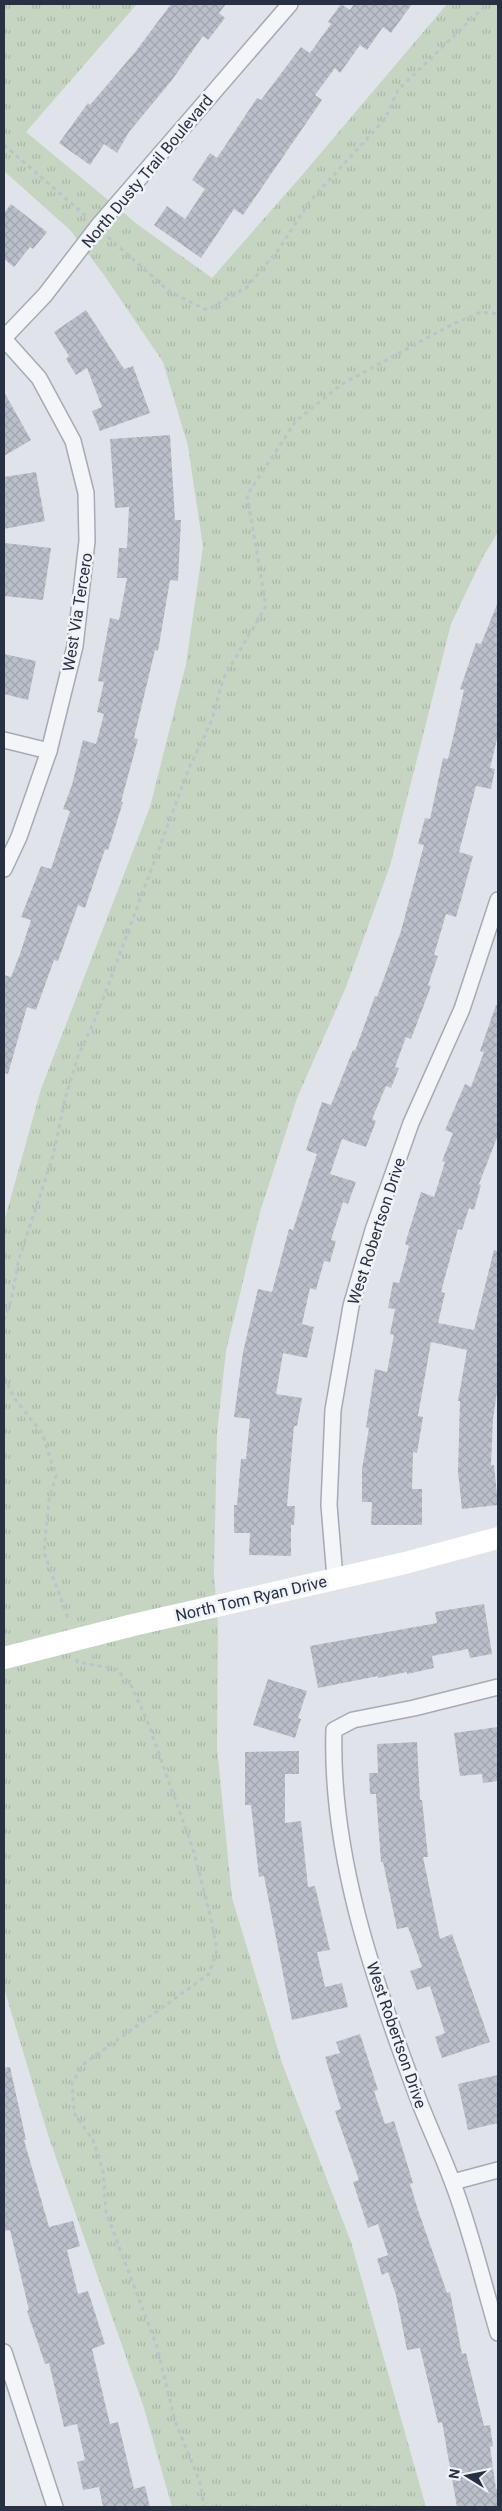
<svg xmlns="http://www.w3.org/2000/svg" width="502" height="2511" viewBox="0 0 502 2511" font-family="Roboto,sans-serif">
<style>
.grass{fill:url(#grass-tufts)}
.building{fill:url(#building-cross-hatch)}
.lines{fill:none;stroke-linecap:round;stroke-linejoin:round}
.street-casing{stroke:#a5aab5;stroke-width:18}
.path{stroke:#bec2c9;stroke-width:3;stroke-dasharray:4 4;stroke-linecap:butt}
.street{stroke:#f3f5f8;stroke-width:15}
.secondary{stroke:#fff;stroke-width:22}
.labels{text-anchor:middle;stroke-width:5;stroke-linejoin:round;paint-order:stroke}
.street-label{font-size:16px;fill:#283043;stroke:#f0f3f7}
</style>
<defs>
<pattern id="grass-tufts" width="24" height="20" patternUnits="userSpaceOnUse" patternTransform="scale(1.25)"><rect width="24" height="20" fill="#c5d5c1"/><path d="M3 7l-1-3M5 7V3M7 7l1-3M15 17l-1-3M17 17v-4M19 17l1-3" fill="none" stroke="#a9b7a7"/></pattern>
<pattern id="building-cross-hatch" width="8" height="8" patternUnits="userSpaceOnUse" patternTransform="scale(1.25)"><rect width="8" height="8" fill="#babfca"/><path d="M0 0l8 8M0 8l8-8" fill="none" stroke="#a0a4af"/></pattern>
</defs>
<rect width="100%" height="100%" fill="#e0e4ea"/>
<polygon class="grass" points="4,4 137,4 26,132 137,224 212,278 303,174 447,4 498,4 498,532 483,557 451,624 390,866 346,987 297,1098 260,1212 226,1351 217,1433 214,1573 218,1626 217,1748 232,1898 282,2063 351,2242 426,2507 172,2507 144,2408 48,2135 4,1988 4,1222 41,1089 150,807 186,664 203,547 188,446 163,362 104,275 70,230 4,171"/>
<g class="building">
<polygon points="171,4 226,4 219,13 225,18 208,40 203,36 172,80 129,132 117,153 104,144 90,165 59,143 88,103 90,105 136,51"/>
<polygon points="341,4 350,10 354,4 412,4 391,33 383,27 367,50 360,45 340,73 335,68 315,95 322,100 243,215 234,209 201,258 154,225 167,206 185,219 205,189 192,180 210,153 217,158 257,98 261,100 301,47 310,53 331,24 328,22"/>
<polygon points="11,204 47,232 33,249 30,247 14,267 4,259 4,213"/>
<polygon points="86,310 124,369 133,366 150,413 100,431 92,411 102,407 87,368 76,375 66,359 69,356 54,332"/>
<polygon points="4,392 31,440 4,456"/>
<polygon points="170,435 175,520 181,520 178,581 170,580 158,651 155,650 134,738 138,739 121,802 123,802 108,850 105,849 85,908 78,905 58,961 54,960 36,1010 27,1007 8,1074 4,1073 4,975 11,977 20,954 31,920 21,917 41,866 51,869 70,811 63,809 72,785 83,740 96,744 104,714 97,712 104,682 98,681 110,618 119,620 127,578 117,578 119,548 127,548 129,507 115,508 110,439"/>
<polygon points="36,472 45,521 4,529 4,477"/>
<polygon points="4,543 51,548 43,600 4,596"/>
<polygon points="498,602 498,735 490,768 495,769 491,789 476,786 459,852 473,856 461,900 456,917 446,914 434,955 438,956 428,985 431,986 411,1039 406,1037 395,1067 399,1068 391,1088 386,1086 372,1119 376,1121 366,1147 342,1139 330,1174 356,1182 348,1204 343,1202 331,1240 336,1241 330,1262 324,1261 316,1290 310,1288 302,1324 314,1327 307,1358 283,1353 276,1394 302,1398 297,1426 294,1426 287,1506 295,1506 294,1525 291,1525 291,1556 249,1555 250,1533 234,1533 234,1505 237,1505 241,1459 246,1459 250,1419 234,1417 243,1352 258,1289 272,1292 289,1229 293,1230 317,1154 306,1150 322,1102 331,1105 353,1050 355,1051 375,996 377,997 401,931 424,845 418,844 425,818 430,819 443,758 448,759 464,690 460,689 476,643 481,644"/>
<polygon points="4,654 36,661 28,700 4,694"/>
<polygon points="496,1005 498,1006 498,1135 479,1184 481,1185 474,1210 469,1208 462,1230 458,1229 441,1292 445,1293 438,1323 474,1330 494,1250 498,1251 498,1386 493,1419 491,1465 494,1465 498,1505 462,1509 458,1472 460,1401 458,1401 467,1350 431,1342 418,1416 423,1417 417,1453 413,1452 412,1489 422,1489 422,1525 371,1525 372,1502 362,1502 362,1469 369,1428 366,1427 375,1369 387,1372 394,1335 390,1334 395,1309 388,1308 393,1282 399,1283 409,1246 405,1244 421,1192 434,1197 445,1162 442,1161 453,1133 445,1130 465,1084 471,1087 484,1052 480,1051"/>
<polygon points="484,1604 492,1654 470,1658 468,1649 432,1656 434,1668 407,1674 407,1672 378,1678 378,1676 318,1688 310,1646 437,1623 435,1612"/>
<polygon points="268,1679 307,1691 298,1718 301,1719 295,1738 253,1725"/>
<polygon points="498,1727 498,1781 483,1783 482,1774 460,1776 454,1733"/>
<polygon points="417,1742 420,1800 422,1800 428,1857 423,1857 440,1939 452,1934 490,2042 442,2058 435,2037 445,2033 430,1986 417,1990 410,1971 422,1967 408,1927 397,1929 383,1862 381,1862 376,1794 370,1794 369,1773 378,1773 377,1744"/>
<polygon points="299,1751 299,1774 285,1774 285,1823 301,1821 308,1887 315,1886 330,1950 317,1952 325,1987 342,1983 348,2007 292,2020 264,1876 259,1877 251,1805 245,1805 245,1752"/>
<polygon points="360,2034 378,2090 374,2091 385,2124 394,2121 413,2183 410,2184 418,2210 447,2293 450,2292 462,2354 466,2353 484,2426 490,2425 493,2446 490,2447 496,2489 498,2488 498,2507 457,2507 442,2422 438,2423 420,2348 407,2350 396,2295 388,2272 382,2275 377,2259 388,2255 378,2224 368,2228 353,2182 359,2180 335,2111 341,2109 325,2057 340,2053 336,2042"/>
<polygon points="10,2067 26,2140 24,2140 49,2227 73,2221 80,2246 67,2250 78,2294 88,2291 105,2344 92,2349 110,2424 118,2422 134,2489 145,2486 150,2507 103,2507 99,2487 83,2490 77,2462 85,2460 77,2424 64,2427 49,2363 45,2364 27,2311 29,2310 10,2230 4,2231 4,2068"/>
<polygon points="498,2075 498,2123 468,2130 458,2084"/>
</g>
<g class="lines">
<defs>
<g id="street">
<polyline points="4,338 45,295 98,226 290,4"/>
<polyline points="4,339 39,378 73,441 86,493 87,541 75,646 49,751 19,837 4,869"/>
<polyline points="4,740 49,751"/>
<polyline points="335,1578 329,1505 333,1410 351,1306 373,1230 411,1123 462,1009 498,900"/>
<path d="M498,1687l-84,21 -61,12 -19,10c-4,124 39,248 82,363 11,30 25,58 36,88 19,49 31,102 46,152"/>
<polyline points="453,2182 498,2170"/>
<polyline points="4,2352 55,2507"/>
</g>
</defs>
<use href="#street" class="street-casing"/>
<g class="path">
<polyline points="4,145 87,217"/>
<polyline points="108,237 170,292 207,310 247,287 279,249 310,201 385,119 398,90 487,4"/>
<polyline points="4,1320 11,1301 19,1259 53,1156 65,1099 78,1056 97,1015 189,768 212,720 223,679 266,606 247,495 296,421 342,384 451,325 481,312 498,314"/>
<polyline points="4,1377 15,1399 42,1433 56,1476 49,1500 44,1552 69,1621"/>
<polyline points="77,1659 77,1662 116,1669 131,1685 148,1723 193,1849 210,1914 217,1950 209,1974 85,2063 72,2082 74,2113 93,2140 103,2171 106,2212 157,2347 175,2421 200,2482 204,2507"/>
</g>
<use href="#street" class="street"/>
<polyline class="secondary" points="4,1658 133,1625 405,1563 498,1538"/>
</g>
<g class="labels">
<g class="street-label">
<text transform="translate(147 171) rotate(-50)" y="6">North Dusty Trail Boulevard</text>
<text transform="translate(77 612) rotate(-81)" y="6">West Via Tercero</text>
<text transform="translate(376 1231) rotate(-72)" y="6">West Robertson Drive</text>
<text transform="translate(251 1598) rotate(-13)" y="6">North Tom Ryan Drive</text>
<text transform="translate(397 2035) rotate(71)" y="6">West Robertson Drive</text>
</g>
</g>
<rect width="502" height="2511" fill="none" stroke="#283043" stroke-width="10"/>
<g transform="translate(467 2476) rotate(280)" stroke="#f0f3f7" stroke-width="4" paint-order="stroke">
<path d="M0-4L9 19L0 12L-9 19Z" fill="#283043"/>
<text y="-8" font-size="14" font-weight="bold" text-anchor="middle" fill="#283043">N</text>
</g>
</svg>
